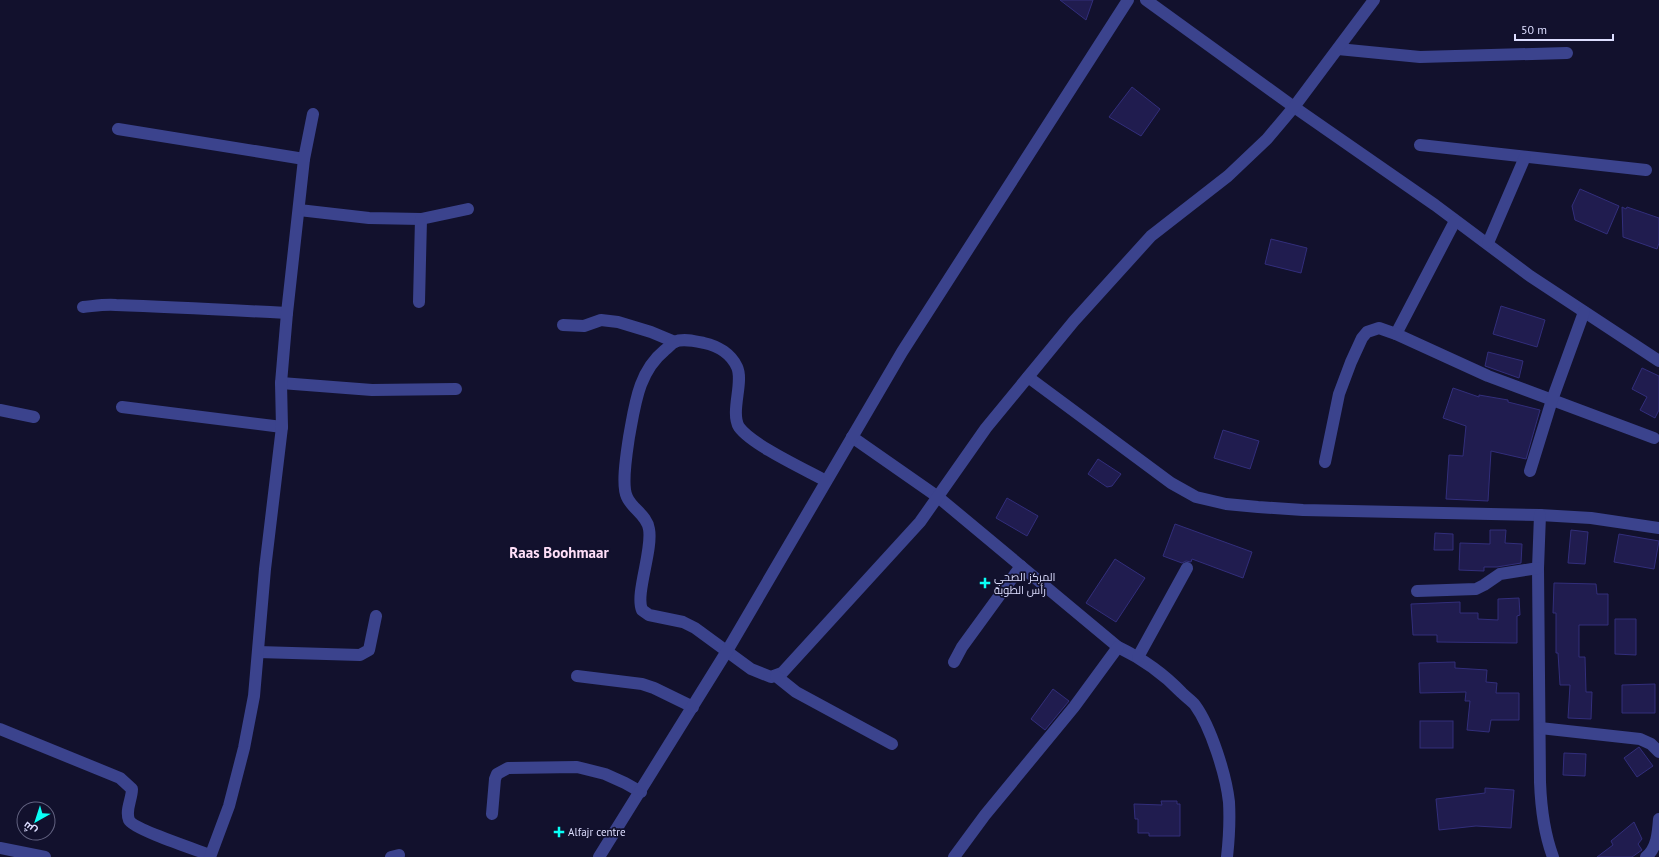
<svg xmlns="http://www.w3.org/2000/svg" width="1659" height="857" viewBox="0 0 1659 857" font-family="'PT Sans',Cairo,sans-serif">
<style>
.building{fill:#201c4f;stroke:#322e7b}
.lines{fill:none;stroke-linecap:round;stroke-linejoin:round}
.minor{stroke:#3b438d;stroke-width:12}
.poi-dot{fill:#09fff6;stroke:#12112d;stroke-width:1.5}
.labels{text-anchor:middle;stroke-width:3.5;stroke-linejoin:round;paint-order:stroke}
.poi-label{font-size:11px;fill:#dddeff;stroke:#12112d;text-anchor:start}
.district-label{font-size:15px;font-weight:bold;fill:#ffdff8;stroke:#12112d}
</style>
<rect width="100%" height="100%" fill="#12112d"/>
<g class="building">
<polygon points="1060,0 1093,0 1086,20"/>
<polygon points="1132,87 1160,109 1141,136 1109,117"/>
<polygon points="1580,189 1619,206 1607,234 1575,220 1572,206"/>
<polygon points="1622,207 1626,209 1627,207 1659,218 1659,243 1657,249 1623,237"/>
<polygon points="1271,239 1307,248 1301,273 1265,264"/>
<polygon points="1501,306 1545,320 1537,347 1493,334"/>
<polygon points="1488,352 1523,361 1519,378 1485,366"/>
<polygon points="1642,368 1659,376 1659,410 1655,418 1640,410 1647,397 1632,389"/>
<polygon points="1453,388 1479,397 1479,395 1508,400 1508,402 1540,410 1526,459 1491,451 1488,501 1446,499 1449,455 1463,456 1466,426 1443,418"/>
<polygon points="1223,430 1259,441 1250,469 1214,458"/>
<polygon points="1098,459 1121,474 1112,486 1107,487 1088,474"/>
<polygon points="1007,498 1038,516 1027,536 996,518"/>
<polygon points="1175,524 1252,552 1243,578 1192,559 1191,562 1186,561 1182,563 1163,556"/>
<polygon points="1490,530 1506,530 1505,543 1522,544 1521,563 1497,567 1484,567 1484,571 1459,570 1460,543 1490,544"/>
<polygon points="1571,530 1588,532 1585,564 1568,563"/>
<polygon points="1435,533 1453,534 1453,550 1434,550"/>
<polygon points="1619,534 1659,541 1654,569 1614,562"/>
<polygon points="1115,559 1145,578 1116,622 1086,603"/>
<polygon points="1554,583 1596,584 1597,594 1608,594 1608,625 1579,625 1579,657 1585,657 1586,692 1592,692 1591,719 1568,718 1570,685 1560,685 1558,653 1556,653 1556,613 1553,613"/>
<polygon points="1519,598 1520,615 1517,616 1517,643 1437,642 1437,635 1413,635 1411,604 1460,602 1460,613 1478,613 1478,619 1498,620 1498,599"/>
<polygon points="1615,619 1636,619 1636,655 1615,654"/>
<polygon points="1455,662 1455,668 1487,670 1486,682 1497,683 1496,693 1519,693 1519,720 1491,720 1489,732 1467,730 1470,701 1465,701 1466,692 1420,693 1419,663"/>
<polygon points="1655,684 1655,713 1622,713 1622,685"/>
<polygon points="1053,689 1069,701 1045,730 1031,719"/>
<rect x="1420" y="721" width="33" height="27"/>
<polygon points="1639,747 1653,766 1637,777 1624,758"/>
<polygon points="1564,753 1586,754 1585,776 1563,775"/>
<polygon points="1485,788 1514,790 1511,828 1476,826 1439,830 1436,799 1485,793"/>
<polygon points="1161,801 1177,801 1177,804 1180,804 1180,836 1149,836 1149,833 1138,833 1138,819 1135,819 1134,804 1162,805"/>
<polygon points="1634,822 1642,839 1638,844 1642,850 1632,857 1597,857 1613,845 1611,841"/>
</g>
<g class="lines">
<g class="minor">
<polyline points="1146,0 1294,107 1435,205 1530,276 1659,361"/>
<polyline points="1338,49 1420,57 1567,53"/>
<polyline points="118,129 304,159"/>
<polyline points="1420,145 1646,170"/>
<polyline points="299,210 369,218 421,219 468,209"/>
<polyline points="1488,243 1525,157"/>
<polyline points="419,302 421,219"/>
<path d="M83,307c11,-1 22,-3 33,-2 57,2 114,5 171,8"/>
<polyline points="563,325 584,326 601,320 618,322 651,332 675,342"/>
<polyline points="1396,334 1455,221"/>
<polyline points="1028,377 1171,483 1196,497 1226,504 1258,507 1303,510 1540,515 1591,518 1659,528"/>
<polyline points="281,383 372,390 456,389"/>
<polyline points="122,407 282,427"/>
<polyline points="0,410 34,417"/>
<path d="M852,437l86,60 180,150c25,12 45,26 64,46 4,4 10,8 13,12 16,22 31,70 34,97 1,18 0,37 -2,55"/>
<polyline points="1325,462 1339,394 1351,362 1362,338 1367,332 1379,328 1396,334 1488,376 1654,438"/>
<polyline points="1530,471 1552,400 1584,312"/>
<path d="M826,481c-22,-12 -74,-36 -87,-54 -9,-15 5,-45 -2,-60 -6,-13 -19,-21 -33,-24 -9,-2 -21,-5 -30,-1 -3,2 -6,6 -9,8 -27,22 -30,55 -36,87 -2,14 -8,48 -2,60 5,12 20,18 22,32 4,21 -14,65 -7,81l7,5 34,7 12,6 56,41 20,8 11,-4 138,-151 66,-94 88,-107 77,-85 77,-60 39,-37 27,-32 80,-107"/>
<path d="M1540,515l-2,53 2,214c1,26 4,51 13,75"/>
<polyline points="1417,591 1476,589 1484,585 1500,574 1538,568"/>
<polyline points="258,652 360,655 369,650 376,616"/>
<polyline points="1138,657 1187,568"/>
<polyline points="954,662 962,647 1021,566"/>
<polyline points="577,676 642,684 654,688 693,707"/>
<polyline points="776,676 796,692 892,744"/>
<polyline points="1540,728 1640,739 1651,744 1659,752"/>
<path d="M0,729l120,49 12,11c0,10 -7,21 -3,31 4,9 68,30 81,35"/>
<polyline points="492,814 495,779 497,774 508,768 577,767 605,774 625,783 641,792"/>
<polyline points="0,848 45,857"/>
<polyline points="210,857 229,806 244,748 254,696 265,569 282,427 281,383 287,313 304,159 313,114"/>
<polyline points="391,857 399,855"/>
<polyline points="599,857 727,651 902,352 1128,0"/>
<polyline points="954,857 985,815 1074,707 1118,647"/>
<path d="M1646,857c11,-9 12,-24 13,-38"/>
</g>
</g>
<g class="poi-dot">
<path d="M983 577h4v4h4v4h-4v4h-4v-4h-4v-4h4z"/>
<path d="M557 826h4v4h4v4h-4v4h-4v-4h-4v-4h4z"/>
</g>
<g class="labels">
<g class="poi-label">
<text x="994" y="581">المركز الصحي<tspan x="994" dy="13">رأس الطوبة</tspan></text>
<text x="568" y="836">Alfajr centre</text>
</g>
<g class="district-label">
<text x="559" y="558">Raas Boohmaar</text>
</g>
</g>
<g transform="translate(36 821) rotate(219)"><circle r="19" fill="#12112d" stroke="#636381"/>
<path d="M0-3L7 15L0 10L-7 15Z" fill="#09fff6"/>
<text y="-6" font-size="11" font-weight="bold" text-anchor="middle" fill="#dddeff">ش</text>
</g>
<path d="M1515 34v6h98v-6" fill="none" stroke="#dddeff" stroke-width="2"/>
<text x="1521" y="34" font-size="12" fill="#dddeff" stroke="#12112d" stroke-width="3" paint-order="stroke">50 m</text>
</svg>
